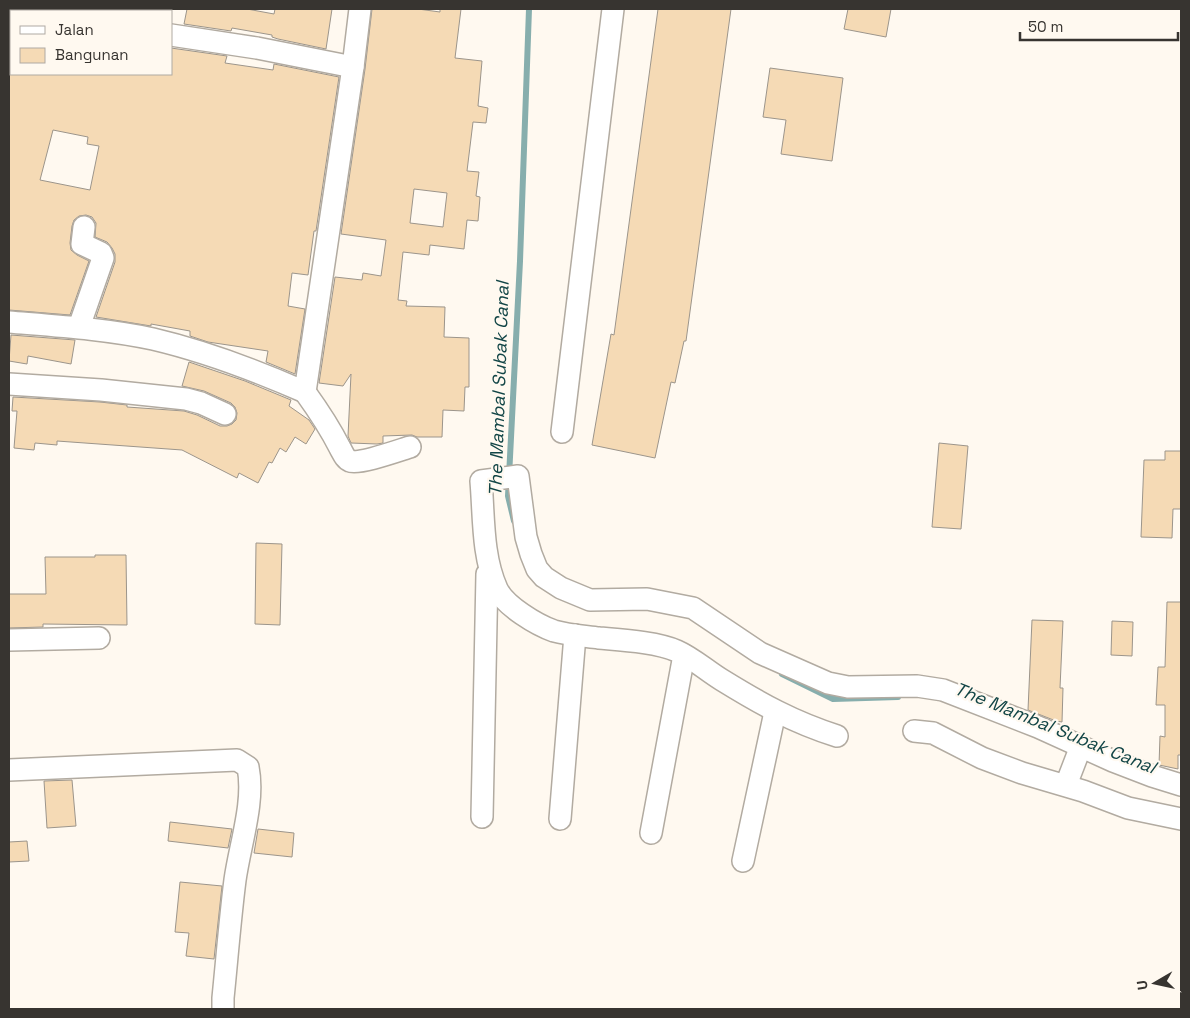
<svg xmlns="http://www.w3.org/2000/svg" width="1190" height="1018" viewBox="0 0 1190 1018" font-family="'Space Grotesk',sans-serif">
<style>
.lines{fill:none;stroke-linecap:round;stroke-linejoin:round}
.stream{stroke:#87aead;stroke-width:6}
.building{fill:#f5dab5;stroke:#9c958b;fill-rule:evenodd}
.street-casing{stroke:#b2aba1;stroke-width:24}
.street{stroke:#fff;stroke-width:21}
.labels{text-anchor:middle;stroke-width:4.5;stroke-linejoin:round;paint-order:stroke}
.water-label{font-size:18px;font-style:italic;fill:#124546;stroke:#fff9f0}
</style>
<rect width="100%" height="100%" fill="#fff9f0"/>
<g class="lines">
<g class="stream">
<polyline points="514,521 508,496 520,261 529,9"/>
<polyline points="782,674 833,699 898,697"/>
</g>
</g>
<g class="building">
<polygon points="187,9 247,9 274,14 275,9 332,9 326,49 278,39 272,37 272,35 232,28 231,31 184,24"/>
<path d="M372,9h46l22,3v-3h21l-6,49 27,3 -4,45 10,2 -2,15 -13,-1 -6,49 12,1 -3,24 4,1 -2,24 -11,-1 -3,29 -34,-4 -1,10 -26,-3 -5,48 9,1 -1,5 39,1 -1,30 25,1v49h-4l-1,24 -21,-1 -1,27h-25l-5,-2 -29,1v7l-6,1 -26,-1 -3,-7 3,-62 -8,12 -24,-3 16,-106 27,3 1,-7 18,3 5,-36 -45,-6 24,-165zM414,189l33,4 -4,34 -33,-4z"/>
<polygon points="658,9 731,9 686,341 684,341 675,383 671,382 655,458 592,445 611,334 614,335"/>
<polygon points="848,9 891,9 886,37 844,29"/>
<path d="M171,48l56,8 -2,7 48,7 1,-6 65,13 -23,154h-2l-6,44 -16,-2 -4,33 17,3 -10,65 -29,-12 2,-11 -60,-9 -18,-6v-5l-39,-7v2l-55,-9 19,-55v-8l-3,-6 -5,-6 -12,-5 1,-14 -4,-6 -6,-2 -7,1 -5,4 -2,6 -2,17 1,7 6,5 12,6 -19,54 -61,-5v-236h162zM53,130l35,7 -1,7 12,2 -9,44 -50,-10z"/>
<polygon points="770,68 843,78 832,161 781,154 786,120 763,117"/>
<polygon points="11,335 75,340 71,364 28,356 27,364 9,361"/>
<polygon points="189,362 245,381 291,400 289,406 309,420 315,429 306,444 295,437 286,452 280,448 272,463 269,462 258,483 239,473 237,478 182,450 57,441 57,445 35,443 34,450 14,448 17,411 12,411 13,397 100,402 127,405 127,407 184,411 197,415 220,426 227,426 232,424 236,420 237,413 235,407 231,403 204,391 182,386"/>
<polygon points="939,443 968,446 961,529 932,527"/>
<polygon points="1165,451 1181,451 1181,509 1173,509 1172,538 1141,537 1144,460 1165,460"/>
<polygon points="256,543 282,544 280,625 255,624"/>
<polygon points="95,555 126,555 127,625 43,624 43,627 9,628 9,594 46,594 45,557 95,557"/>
<polygon points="1167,602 1181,602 1181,755 1178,755 1178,769 1159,765 1160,736 1165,737 1165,705 1156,705 1158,667 1165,667"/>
<polygon points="1032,620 1063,621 1060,688 1063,688 1062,722 1056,721 1028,710"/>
<polygon points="1112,621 1133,622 1132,656 1111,655"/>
<polygon points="72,780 76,826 47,828 44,781"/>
<polygon points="170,822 232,829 228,848 168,841"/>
<polygon points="258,829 294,833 292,857 254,853"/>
<polygon points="27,841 29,861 9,862 9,842"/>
<polygon points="180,882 222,886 214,959 186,956 189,933 175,932"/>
</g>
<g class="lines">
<defs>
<g id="street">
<polyline points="171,35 257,48 353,67"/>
<path d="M9,322c48,4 97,7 144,17 51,12 104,32 152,53l48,-325 7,-58"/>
<polyline points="79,327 103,258 101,253 82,244 84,227"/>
<polyline points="9,384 101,390 186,399 201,403 225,414"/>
<path d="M305,392c13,18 25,36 35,56 3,5 5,11 10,13 8,4 50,-11 60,-14"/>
<polyline points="562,432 613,9"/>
<polyline points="9,640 99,638"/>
<polyline points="914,731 933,733 982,758 1022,773 1083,791 1128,808 1181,819"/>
<path d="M837,736c-44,-14 -76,-32 -115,-56 -15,-9 -29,-22 -45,-29 -20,-9 -56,-11 -78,-13 -15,-2 -31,-3 -45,-7 -17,-6 -49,-25 -57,-42 -15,-33 -13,-73 -16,-108l37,-5 8,61 5,17 6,15 7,8 17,11 29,12 57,-1 46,9 67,45 68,30 20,4 69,-1 26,4 95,37 75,34 39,15 29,9"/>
<path d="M9,770l228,-10 11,7c7,35 -8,77 -13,113 -5,39 -8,79 -12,118v11"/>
<polyline points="1066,785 1081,746"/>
<polyline points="482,817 487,574"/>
<polyline points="560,819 575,635"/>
<polyline points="651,833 684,655"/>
<polyline points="743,861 775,712"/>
</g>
</defs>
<use href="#street" class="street-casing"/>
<use href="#street" class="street"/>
</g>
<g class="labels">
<g class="water-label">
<text transform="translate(499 389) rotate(-88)" y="6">The Mambal Subak Canal</text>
<text transform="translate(1055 728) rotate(22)" y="6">The Mambal Subak Canal</text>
</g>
</g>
<rect width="1190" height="1018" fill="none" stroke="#373430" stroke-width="20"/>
<rect x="10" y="10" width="162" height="65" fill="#fff9f0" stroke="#afaaa3"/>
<rect x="20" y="26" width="25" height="8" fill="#ffffff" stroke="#afaaa3"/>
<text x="55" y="35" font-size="15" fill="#373430">Jalan</text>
<rect x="20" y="48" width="25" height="15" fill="#f5dab5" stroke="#afaaa3"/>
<text x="55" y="60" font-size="15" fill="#373430">Bangunan</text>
<g transform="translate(1155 983) rotate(261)" stroke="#fff9f0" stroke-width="4" paint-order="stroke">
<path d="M0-4L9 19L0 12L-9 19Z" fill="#373430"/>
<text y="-8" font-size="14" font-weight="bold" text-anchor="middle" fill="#373430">U</text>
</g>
<path d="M1020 32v8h158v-8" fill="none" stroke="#373430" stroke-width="2.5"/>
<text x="1028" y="32" font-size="15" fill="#373430" stroke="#fff9f0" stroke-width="4" paint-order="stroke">50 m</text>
</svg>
